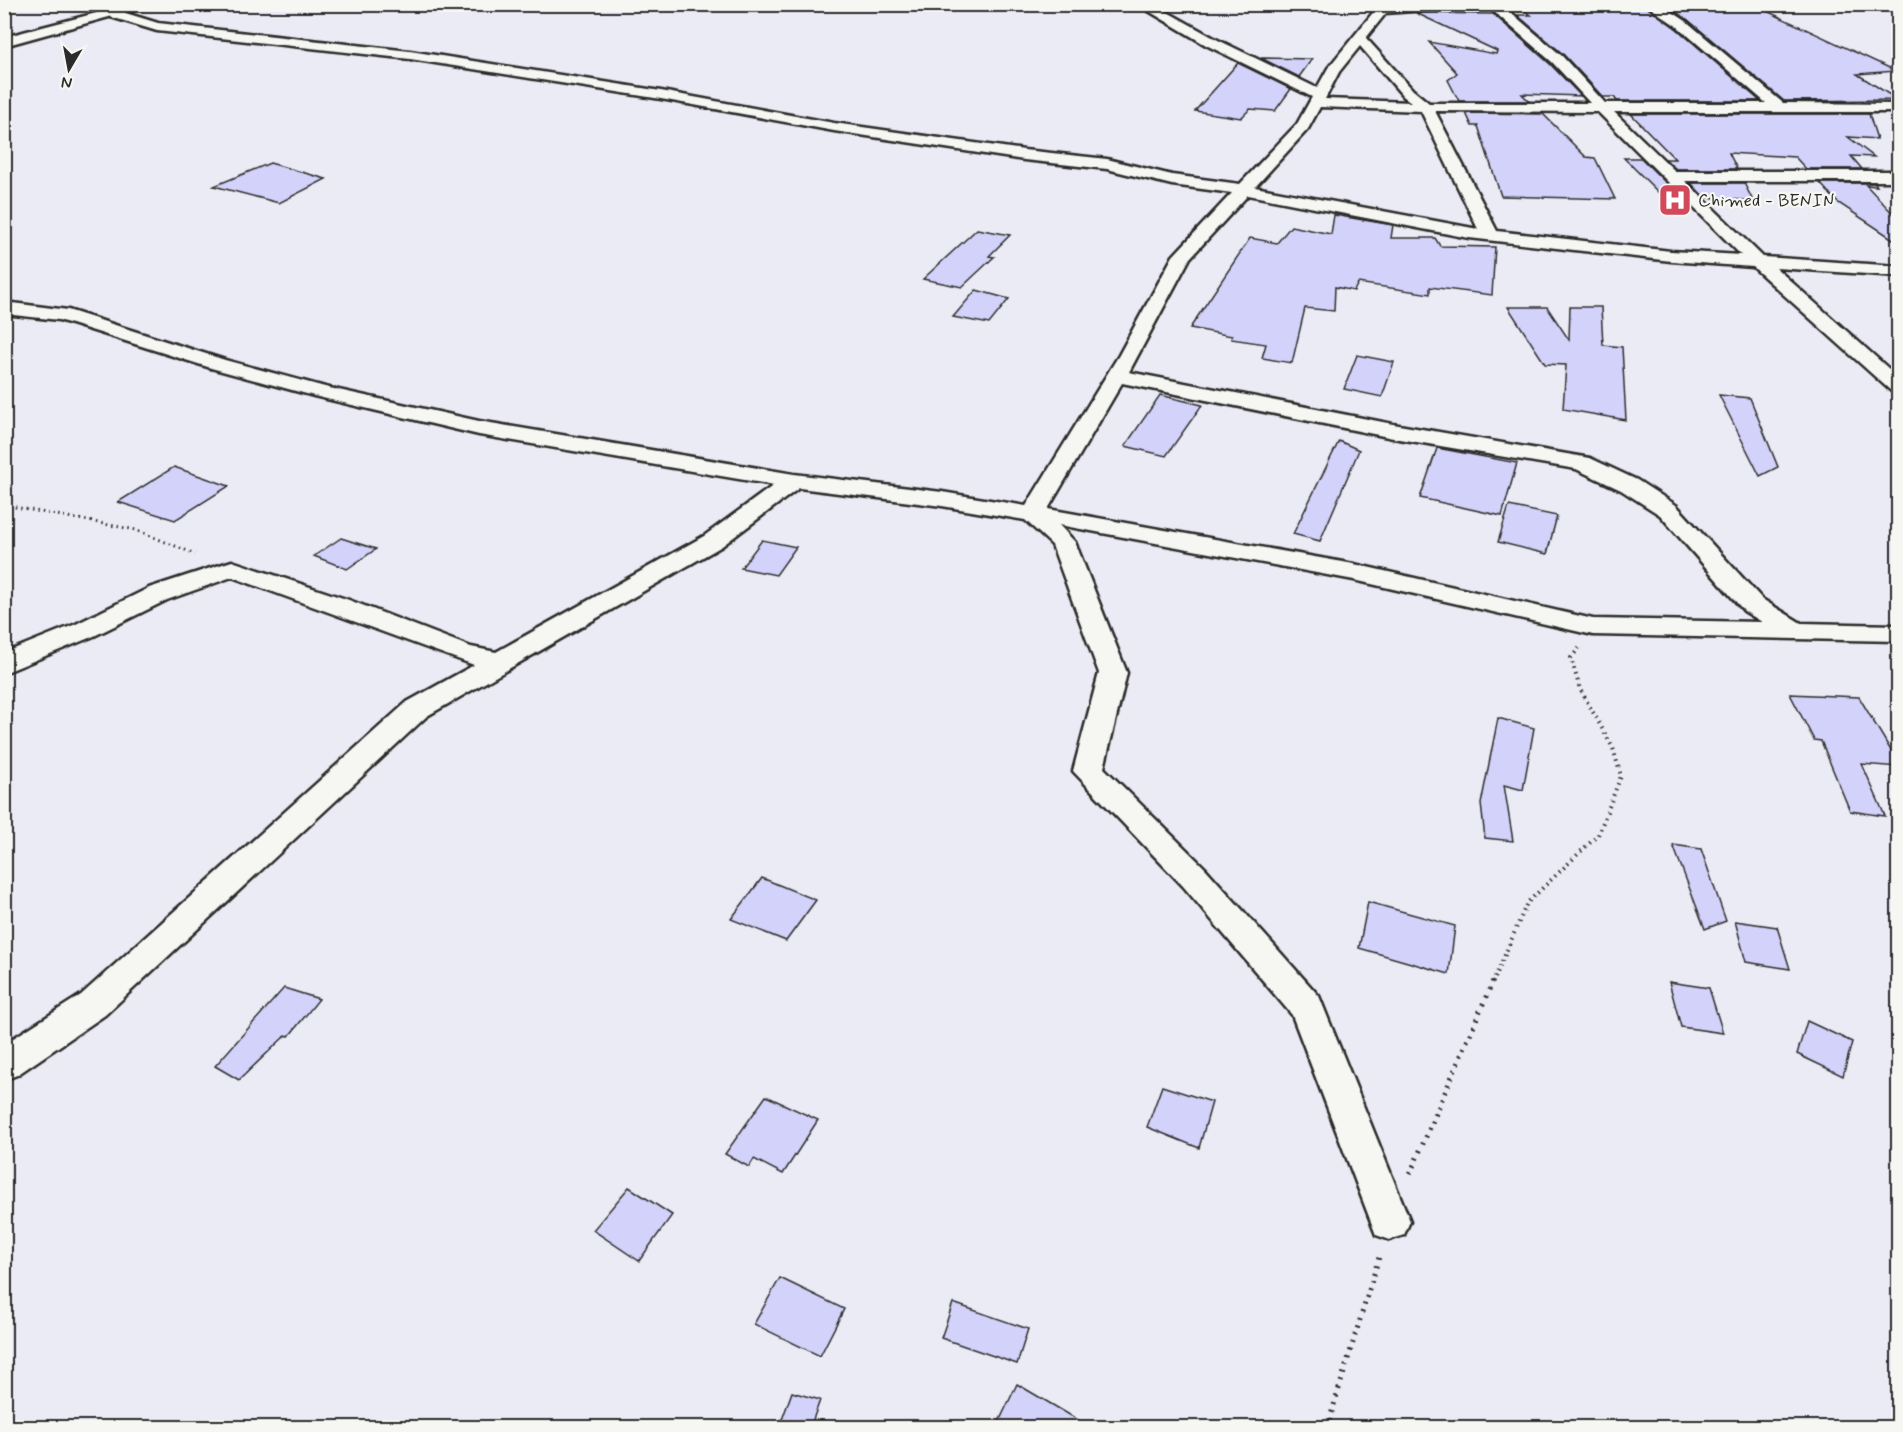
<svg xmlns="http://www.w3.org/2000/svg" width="1903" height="1432" font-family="Mynerve,sans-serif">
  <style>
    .building { fill: #d2d2fb; stroke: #2b2b2b; stroke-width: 1.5 }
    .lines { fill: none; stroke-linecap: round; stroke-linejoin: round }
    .street-casing { stroke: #2b2b2b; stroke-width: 5 }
    .secondary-casing { stroke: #2b2b2b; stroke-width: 5 }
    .path-far2 { stroke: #2b2b2b; stroke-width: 3; stroke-dasharray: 1.5 4; stroke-linecap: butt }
    .path-far1 { stroke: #2b2b2b; stroke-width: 4; stroke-dasharray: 1.5 4.5; stroke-linecap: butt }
    .path { stroke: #2b2b2b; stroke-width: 5; stroke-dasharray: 2 6; stroke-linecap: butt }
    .street { fill: #f6f6f2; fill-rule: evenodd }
    .secondary { fill: #f6f6f2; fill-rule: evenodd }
    .labels { text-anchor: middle; stroke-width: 4.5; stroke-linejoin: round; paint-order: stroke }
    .far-poi-label { font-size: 18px; fill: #2b2b2b; stroke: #f6f6f2; text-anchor: start }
  </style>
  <rect width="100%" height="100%" fill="#ebebf5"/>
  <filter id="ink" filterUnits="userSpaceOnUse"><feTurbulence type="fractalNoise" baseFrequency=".0167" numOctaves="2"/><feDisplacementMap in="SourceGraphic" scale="12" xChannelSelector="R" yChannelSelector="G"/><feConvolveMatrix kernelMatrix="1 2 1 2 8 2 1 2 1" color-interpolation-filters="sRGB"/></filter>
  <g filter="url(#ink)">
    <g class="building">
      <path d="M1515,4h128l34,25 83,72h-143l-3,-4h-11l-40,-43 -46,-39h14z"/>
      <path d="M1665,4l91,2 140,65 -39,3 41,26 -114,1 -97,-82z"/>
      <path d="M1416,13l77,1 57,50 31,32 -59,-2 7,7h-70l-11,-21 9,-7 -28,-31 67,12 1,-3z"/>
      <path d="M1261,58l51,1 -13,18z"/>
      <path d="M1238,63l53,26 -16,22 -25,-2 -9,9 -46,-7z"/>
      <path d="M1466,113l77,1 43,43 9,1 20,41 -114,-3 -23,-70h-6z"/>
      <path d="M1631,114h238l8,25 -29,-2 26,20 -23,-1 11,13h-56l-11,-12 -66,-4 8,16h-61l-11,-10h10z"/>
      <path d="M1624,158h17l36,36 -18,-1z"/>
      <path d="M270,163l56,16 -47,24 -65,-17z"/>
      <path d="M1691,183h53l9,18 -49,-4z"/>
      <path d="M1820,183h55l2,3 -11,-1 33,35v23l-62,-41z"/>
      <path d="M1334,215l59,10 -2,13h44l5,8 55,1 -3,48 -62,-8v7l-72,-11 -4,8 -19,-4 -1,24 -29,-3 -13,55 -30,-5 4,-14 -35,-5 1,-3 -42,-8 60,-90 27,5 14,-17 40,8z"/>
      <path d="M977,229l33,6 -21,21 5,1 -32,30 -39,-8z"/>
      <path d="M976,290l33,9 -20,25 -36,-7z"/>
      <path d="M1508,307h39l22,33 1,-33h31l2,38 19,2 4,73 -63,-11 3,-44 -21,-1z"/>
      <path d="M1357,355l37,7 -12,35 -38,-8z"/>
      <path d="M1160,395l42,10 -36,51 -41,-10z"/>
      <path d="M1719,395l31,3 28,69 -18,9z"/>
      <path d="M1339,441l20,9 -39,91 -27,-7z"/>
      <path d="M1437,448l80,15 -15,53 -82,-18z"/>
      <path d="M174,467l55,19 -54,34 -57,-18z"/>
      <path d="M1509,506l48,10 -10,38 -49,-12z"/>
      <path d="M341,538l35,11 -29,20 -33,-13z"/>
      <path d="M762,540l34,7 -20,28 -35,-7z"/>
      <path d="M1790,694l69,3 40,67v3l-37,-3 23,52 -35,-5 -29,-70 -7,-1z"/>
      <path d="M1498,718l36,10 -11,62 -19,-5 9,56 -28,-3 -4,-34z"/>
      <path d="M1673,845l28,4 25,72 -21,8z"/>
      <path d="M762,878l54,22 -30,41 -55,-22z"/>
      <path d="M1368,902l87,24 -6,48 -90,-26z"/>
      <path d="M1735,921l42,6 13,42 -44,-7z"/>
      <path d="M1669,982l40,6 14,45 -42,-6z"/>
      <path d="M284,988l35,11 -30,37 -3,-1 -47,45 -24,-14z"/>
      <path d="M1807,1021l45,21 -9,34 -46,-22z"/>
      <path d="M1162,1086l50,16 -13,46 -52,-21z"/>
      <path d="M766,1096l52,24 -35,54 -29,-15 -5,8 -24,-13z"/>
      <path d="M629,1187l43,28 -33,46 -46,-31z"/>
      <path d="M780,1278l64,31 -24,47 -66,-32z"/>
      <path d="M953,1303l75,26 -11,35 -76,-26z"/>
      <path d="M1017,1384l75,44h-96z"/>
      <path d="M792,1392l28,8 -10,28h-31z"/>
    </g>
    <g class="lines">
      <g class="street-casing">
        <path id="street" d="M1137,4h16l63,35 101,49 11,-20 52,-64h79l-6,4 -67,5 -20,25 47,52 16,13h161l-38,-41 -67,-58h15l8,6 54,46 43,47h161l-88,-76 -33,-23h15l26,17 97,82 115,1v8h-284l61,59h223v10h-213l78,76 135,9v10l-122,-8 122,109v16l-7,-2 -138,-124 -82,-6 -202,-23 -221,-43 -58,63 -61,114 264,52 197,34 47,22 39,25 86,94 39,24 97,2v16l-305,-6 -239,-55 -295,-55 16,17 52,131 -23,95 101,100 114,128 91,225 -6,14 -14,5 -14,-5 -84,-220 -109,-129 -110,-115 26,-98 -47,-128 -27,-25 -83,-14 -143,-18 -77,58 -295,170 -322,299 -88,60 -13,5v-36l77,-49 326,-293 67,-37 -242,-88 -65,23 -73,36 -90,37v-20l72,-29 73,-36 83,-27 117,39 122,47 25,5 208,-116 70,-51 -295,-50 -165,-39 -103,-28 -152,-48 -55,-6v-12l64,8 157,50 100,27 154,34 315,53 148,18 84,14 93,-151 54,-99 59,-63 -60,-8 -65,-16 -83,-9 -190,-29 -173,-32 -251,-40 -253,-28 -46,-14v-6h8l39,12 252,28 251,40 173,32 190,27 83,9 65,16 68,9 57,-60 15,-27 -106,-52zM1360,46l43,50 8,6 -86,-3 14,-27zM1320,107l101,4 57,118 -223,-42 53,-58zM1435,111l163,1 143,143 -70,-4 -174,-20zM1122,383l271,55 183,31 45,21 39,25 84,96 18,11 -169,-3 -239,-55 -306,-55z"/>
      </g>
      <g class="secondary-casing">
        <path id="secondary" d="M131,4h25l-152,42v-9z"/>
      </g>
      <path class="path-far2" d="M4,505l132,25 59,24"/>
      <path class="path-far1" d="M1495,978l32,-75 71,-68 23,-59 -8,-28 -33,-59 -9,-31 8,-10"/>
      <g class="path">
        <path d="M1410,1174l85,-198"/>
        <path d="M1327,1428l53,-174"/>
      </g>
      <use href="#street" class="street"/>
      <use href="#secondary" class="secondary"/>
    </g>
  </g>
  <defs>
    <g id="hospital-square" transform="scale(1.725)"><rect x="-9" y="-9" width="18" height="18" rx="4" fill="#d1495b" stroke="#f6f6f2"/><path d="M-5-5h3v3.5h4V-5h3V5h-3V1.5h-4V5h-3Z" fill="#fff"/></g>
  </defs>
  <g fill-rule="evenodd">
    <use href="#hospital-square" x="1675" y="200"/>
  </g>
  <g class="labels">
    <g class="far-poi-label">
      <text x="1698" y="206">Chimed - BENIN</text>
    </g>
  </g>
  <rect width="1903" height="1432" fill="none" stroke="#f6f6f2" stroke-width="24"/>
  <rect x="12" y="12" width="1879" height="1408" fill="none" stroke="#2b2b2b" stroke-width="2" filter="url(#ink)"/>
  <g transform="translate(69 69) rotate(190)" stroke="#f6f6f2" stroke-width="4.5" paint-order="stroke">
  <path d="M0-4.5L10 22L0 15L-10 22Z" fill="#2b2b2b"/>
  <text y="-9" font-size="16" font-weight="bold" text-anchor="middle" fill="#2b2b2b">N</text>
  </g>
</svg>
